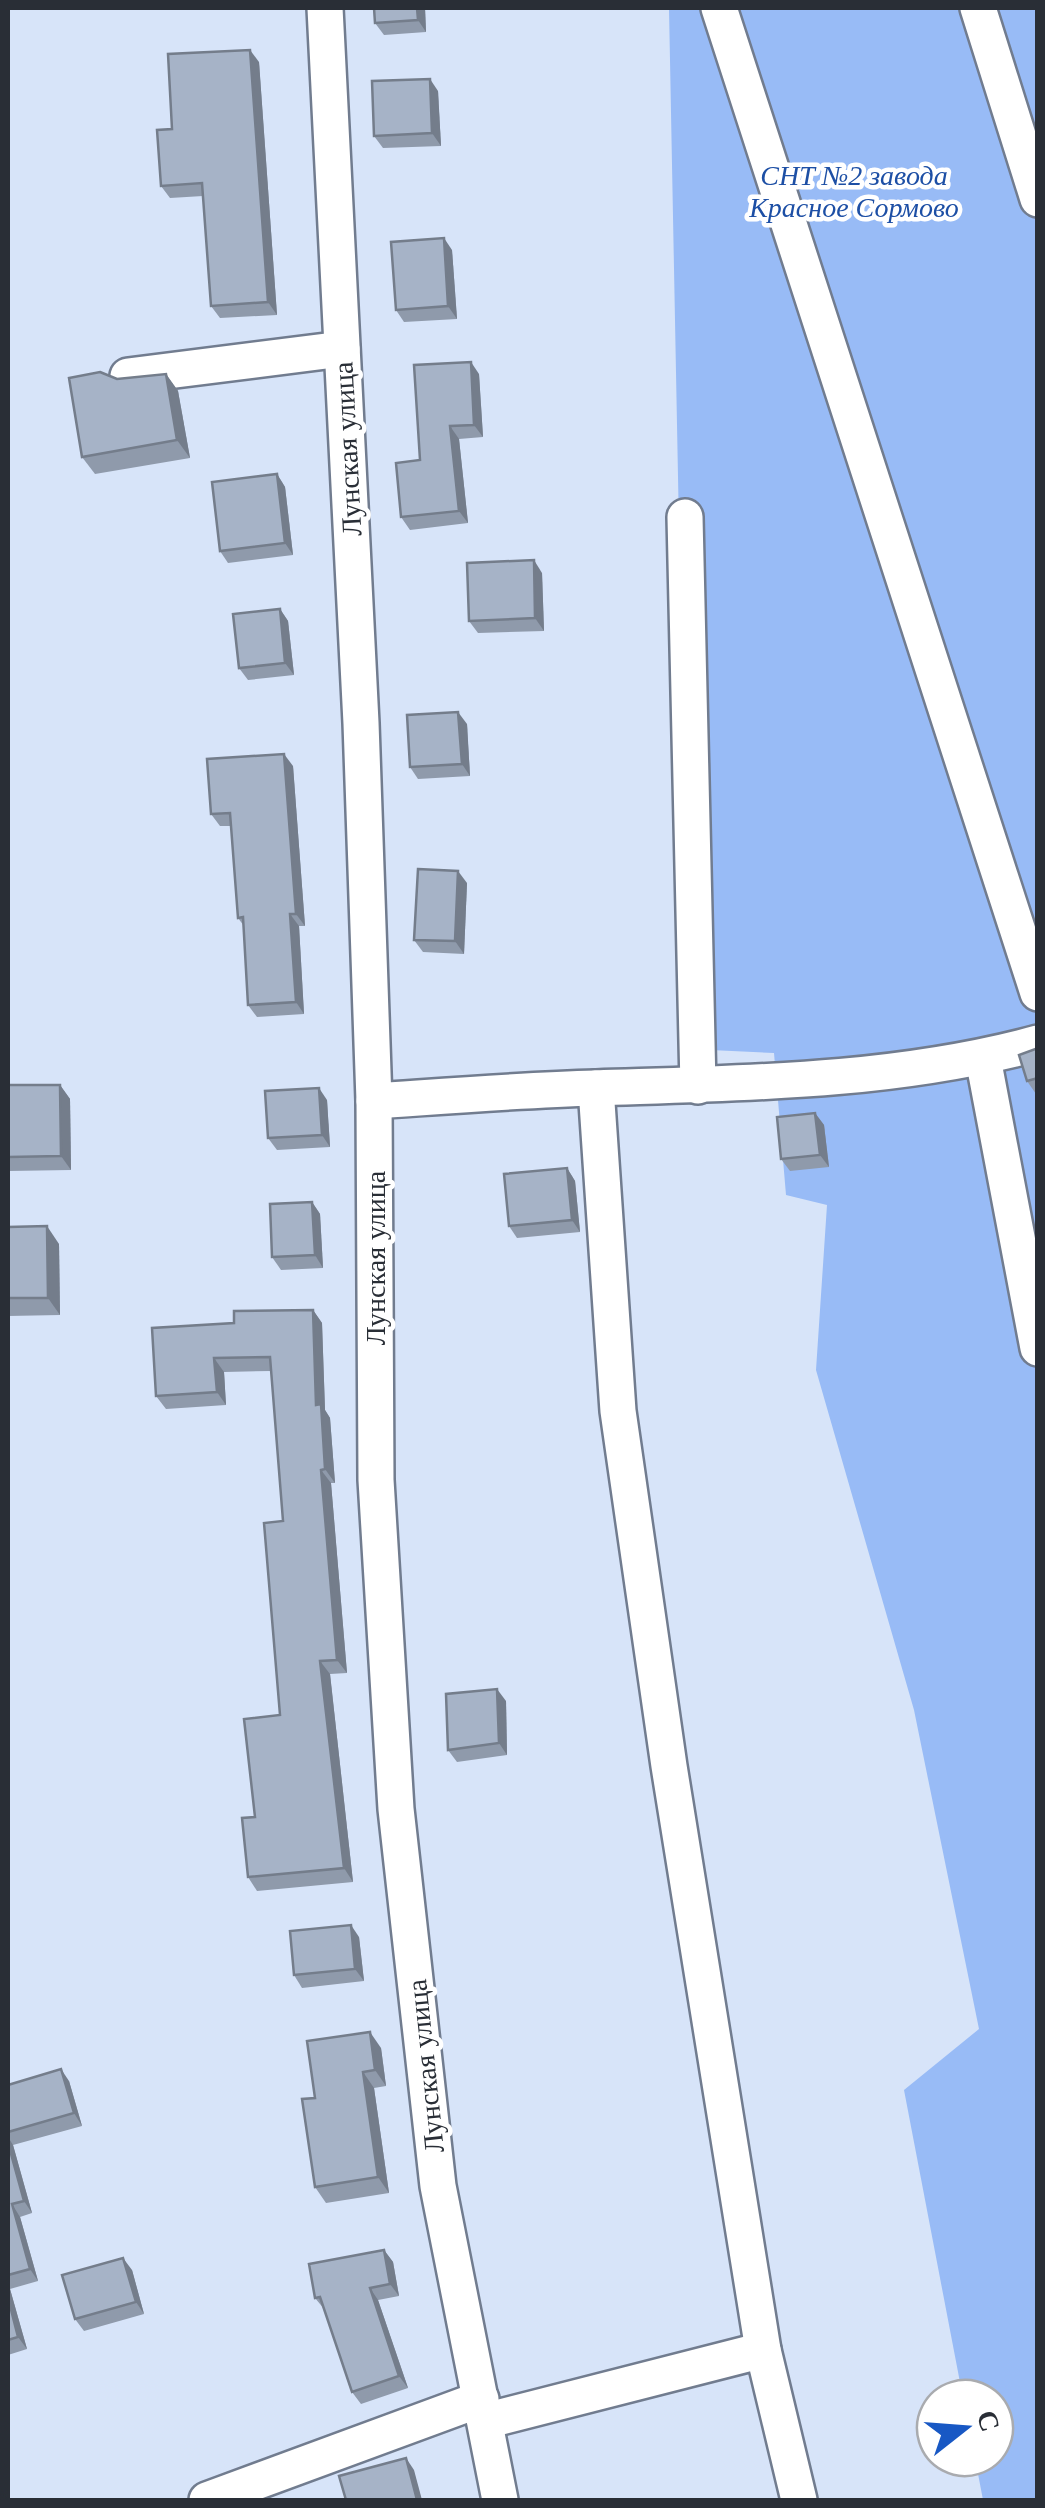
<svg xmlns="http://www.w3.org/2000/svg" width="1045" height="2508" font-family="Georgia,serif">
  <style>
    .green { fill: #98bbf6 }
    .lines { fill: none; stroke-linecap: round; stroke-linejoin: round }
    .minor-casing { stroke: #717c8f; stroke-width: 40 }
    .minor { stroke: #fff; stroke-width: 35 }
    .wall { fill: #8f9aab }
    .shaded-wall { fill: #747d8b }
    .building { fill: #a6b3c7; stroke: #747d8b; stroke-width: 2.5 }
    .labels { text-anchor: middle; stroke-width: 9; stroke-linejoin: round; paint-order: stroke }
    .park-label { font-size: 28px; font-style: italic; fill: #1d4fa5; stroke: #fff }
    .street-label { font-size: 28px; fill: #292e36; stroke: #fff }
  </style>
  <rect width="100%" height="100%" fill="#d7e4f9"/>
  <path class="green" d="M669,8h368v2492h-54l-8,-42h20v-60h-32l-59,-308 75,-61 -65,-319 -98,-340 11,-165 -41,-10 -12,-142 -85,-4z"/>
  <g class="lines">
    <g class="minor-casing">
      <g id="minor">
        <path d="M325,8l36,715 13,378 2,379 20,329 42,377 62,314"/>
        <path d="M719,8l319,985"/>
        <path d="M978,8l60,191"/>
        <path d="M128,376l214,-27"/>
        <path d="M685,517l13,569"/>
        <path d="M983,1058l55,290"/>
        <path d="M596,1088l22,323 51,355 94,584 36,150"/>
        <path d="M374,1101c74,-5 148,-11 222,-13 147,-5 299,-6 442,-45"/>
        <path d="M485,2421l278,-71"/>
        <path d="M207,2500l274,-101"/>
      </g>
    </g>
    <use href="#minor" class="minor"/>
  </g>
  <g class="wall">
    <path d="M374,8h51l1,24 -42,3 -9,-12z"/>
    <path d="M259,62l18,253 -57,3 -9,-12 -8,-110 -33,2 -9,-12 11,-57z"/>
    <path d="M438,91l3,55 -58,2 -9,-12z"/>
    <path d="M452,250l5,69 -53,3 -8,-12z"/>
    <path d="M166,374l12,17 12,67 -95,16 -13,-17z"/>
    <path d="M479,374l4,63 -24,2 9,84 -58,7 -9,-13 19,-57z"/>
    <path d="M277,474l8,13 8,68 -65,8 -8,-12z"/>
    <path d="M542,573l2,58 -66,2 -9,-12z"/>
    <path d="M280,609l8,12 6,54 -46,5 -9,-12z"/>
    <path d="M467,724l3,52 -52,3 -8,-12z"/>
    <path d="M293,766l12,160h-6l5,88 -47,3 -9,-12 -4,-79 -6,-8 -7,-92h-11l-9,-12z"/>
    <path d="M467,883l-3,71 -41,-2 -9,-12z"/>
    <path d="M1038,1048v45l-2,1 -9,-13z"/>
    <path d="M8,1085h52l10,14 1,71 -63,1z"/>
    <path d="M327,1100l3,47 -53,3 -9,-12z"/>
    <path d="M815,1113l9,12 5,42 -39,4 -9,-12z"/>
    <path d="M567,1168l8,13 5,51 -63,6 -8,-12z"/>
    <path d="M312,1202l8,12 3,54 -42,2 -9,-13z"/>
    <path d="M8,1227l51,17 1,71 -52,1z"/>
    <path d="M313,1310l9,13 3,87 5,8 5,65h-4l16,190 -17,1 23,208 -96,9 -9,-14 7,-60 25,-102 3,-194 -12,-150 -47,1 2,33 -60,4 -10,-13 78,-73z"/>
    <path d="M506,1701l1,54 -50,7 -9,-12z"/>
    <path d="M359,1937l5,44 -62,7 -8,-13z"/>
    <path d="M381,2048l5,38 -12,2 15,105 -63,10 -11,-16v-89z"/>
    <path d="M69,2081l13,45 -69,19 19,68 -12,4 18,64 -28,8 17,60 -19,6v-270z"/>
    <path d="M384,2250l9,12 6,34 -21,4 30,88 -47,16 -9,-12 -27,-82 -10,-12z"/>
    <path d="M132,2270l12,44 -60,17 -9,-12z"/>
  </g>
  <g class="shaded-wall">
    <path d="M417,8h8l1,24 -8,-12z"/>
    <path d="M250,50l9,12 18,253 -9,-13z"/>
    <path d="M430,79l8,12 3,55 -9,-13z"/>
    <path d="M444,238l8,12 5,69 -9,-13z"/>
    <path d="M471,362l8,12 4,63 -9,-12z"/>
    <path d="M166,374l12,17 12,67 -13,-18z"/>
    <path d="M450,426l9,13 9,84 -9,-12z"/>
    <path d="M277,474l8,13 8,68 -8,-12z"/>
    <path d="M534,560l8,13 2,58 -9,-13z"/>
    <path d="M280,609l8,12 6,54 -9,-12z"/>
    <path d="M458,712l9,12 3,52 -8,-12z"/>
    <path d="M284,754l9,12 12,160 -9,-12z"/>
    <path d="M458,871l9,12 -3,71 -9,-13z"/>
    <path d="M290,914l9,12 5,88 -8,-12z"/>
    <path d="M60,1085l10,14 1,71 -10,-14z"/>
    <path d="M319,1088l8,12 3,47 -8,-12z"/>
    <path d="M815,1113l9,12 5,42 -9,-12z"/>
    <path d="M567,1168l8,13 5,51 -8,-12z"/>
    <path d="M312,1202l8,12 3,54 -8,-13z"/>
    <path d="M47,1226l12,18 1,71 -12,-17z"/>
    <path d="M313,1310l9,13 3,87 5,8 5,65 -10,-14 -9,-64z"/>
    <path d="M214,1358l10,14 2,33 -9,-13z"/>
    <path d="M321,1470l10,13 16,190 -10,-13z"/>
    <path d="M320,1661l10,13 23,208 -9,-14z"/>
    <path d="M497,1689l9,12 1,54 -8,-12z"/>
    <path d="M351,1925l8,12 5,44 -9,-12z"/>
    <path d="M370,2032l11,16 5,38 -11,-16z"/>
    <path d="M61,2069l8,12 13,45 -8,-13z"/>
    <path d="M363,2072l11,16 15,105 -11,-16z"/>
    <path d="M8,2137l5,8 19,68 -8,-12 -16,-58z"/>
    <path d="M12,2204l8,13 18,64 -8,-12z"/>
    <path d="M384,2250l9,12 6,34 -9,-12z"/>
    <path d="M123,2258l9,12 12,44 -8,-12z"/>
    <path d="M8,2285l2,4 17,60 -9,-12 -10,-39z"/>
    <path d="M370,2288l8,12 30,88 -9,-12z"/>
    <path d="M406,2458l8,12 8,30h-5z"/>
  </g>
  <g class="building">
    <path d="M374,8h43l1,12 -43,3z"/>
    <path d="M250,50l18,252 -57,4 -9,-123 -41,3 -4,-56 15,-1 -4,-75z"/>
    <path d="M430,79l2,54 -58,3 -2,-55z"/>
    <path d="M444,238l4,68 -52,4 -5,-68z"/>
    <path d="M471,362l3,63 -24,1 9,85 -58,6 -5,-54 24,-3 -6,-95z"/>
    <path d="M100,372l17,7 49,-5 11,66 -95,17 -13,-79z"/>
    <path d="M277,474l8,69 -65,8 -8,-69z"/>
    <path d="M534,560l1,58 -66,3 -2,-58z"/>
    <path d="M280,609l5,54 -46,5 -6,-54z"/>
    <path d="M458,712l4,52 -52,3 -3,-52z"/>
    <path d="M284,754l12,160h-6l6,88 -48,3 -5,-88 -5,1 -8,-105 -19,1 -4,-55z"/>
    <path d="M418,869l40,2 -3,70 -41,-1z"/>
    <path d="M1038,1048v30l-11,3 -8,-26z"/>
    <path d="M8,1085h52l1,71 -53,1z"/>
    <path d="M319,1088l3,47 -54,3 -3,-47z"/>
    <path d="M815,1113l5,42 -39,4 -4,-42z"/>
    <path d="M567,1168l5,52 -63,6 -5,-52z"/>
    <path d="M312,1202l3,53 -43,2 -2,-53z"/>
    <path d="M47,1226l1,72h-40v-71z"/>
    <path d="M313,1310l3,95 5,-1 4,65 -4,1 16,190 -17,1 24,207 -96,9 -6,-59 13,-1 -11,-98 36,-4 -16,-192 19,-2 -13,-164 -56,1 3,34 -61,4 -4,-68 82,-5v-12z"/>
    <path d="M497,1689l2,54 -51,7 -2,-56z"/>
    <path d="M351,1925l4,44 -61,6 -4,-44z"/>
    <path d="M370,2032l5,38 -12,2 15,105 -63,10 -13,-88 13,-1 -8,-57z"/>
    <path d="M61,2069l13,44 -66,19v-47z"/>
    <path d="M8,2143l16,58 -12,3 18,65 -22,6z"/>
    <path d="M384,2250l6,34 -20,4 29,88 -47,16 -32,-95 -5,1 -6,-34z"/>
    <path d="M123,2258l13,44 -61,17 -13,-44z"/>
    <path d="M8,2298l10,39 -10,3z"/>
    <path d="M406,2458l11,42h-71l-7,-24z"/>
  </g>
  <g class="labels">
    <g class="park-label">
      <text x="854" y="185">СНТ №2 завода<tspan x="854" dy="32">Красное Сормово</tspan></text>
    </g>
    <g class="street-label">
      <text transform="translate(347 449) rotate(-93)" y="10">Лунская улица</text>
      <text transform="translate(375 1258) rotate(-90)" y="10">Лунская улица</text>
      <text transform="translate(425 2066) rotate(-96)" y="10">Лунская улица</text>
    </g>
  </g>
  <rect width="1045" height="2508" fill="none" stroke="#292e36" stroke-width="20"/>
  <g transform="translate(965 2428) rotate(73)"><circle r="48" fill="#ffffff" stroke="#a9abaf" stroke-width="2.5"/>
  <path d="M0-8L18 38L0 25L-18 38Z" fill="#1858c4"/>
  <text y="-15" font-size="28" font-weight="bold" text-anchor="middle" fill="#292e36">С</text>
  </g>
</svg>
